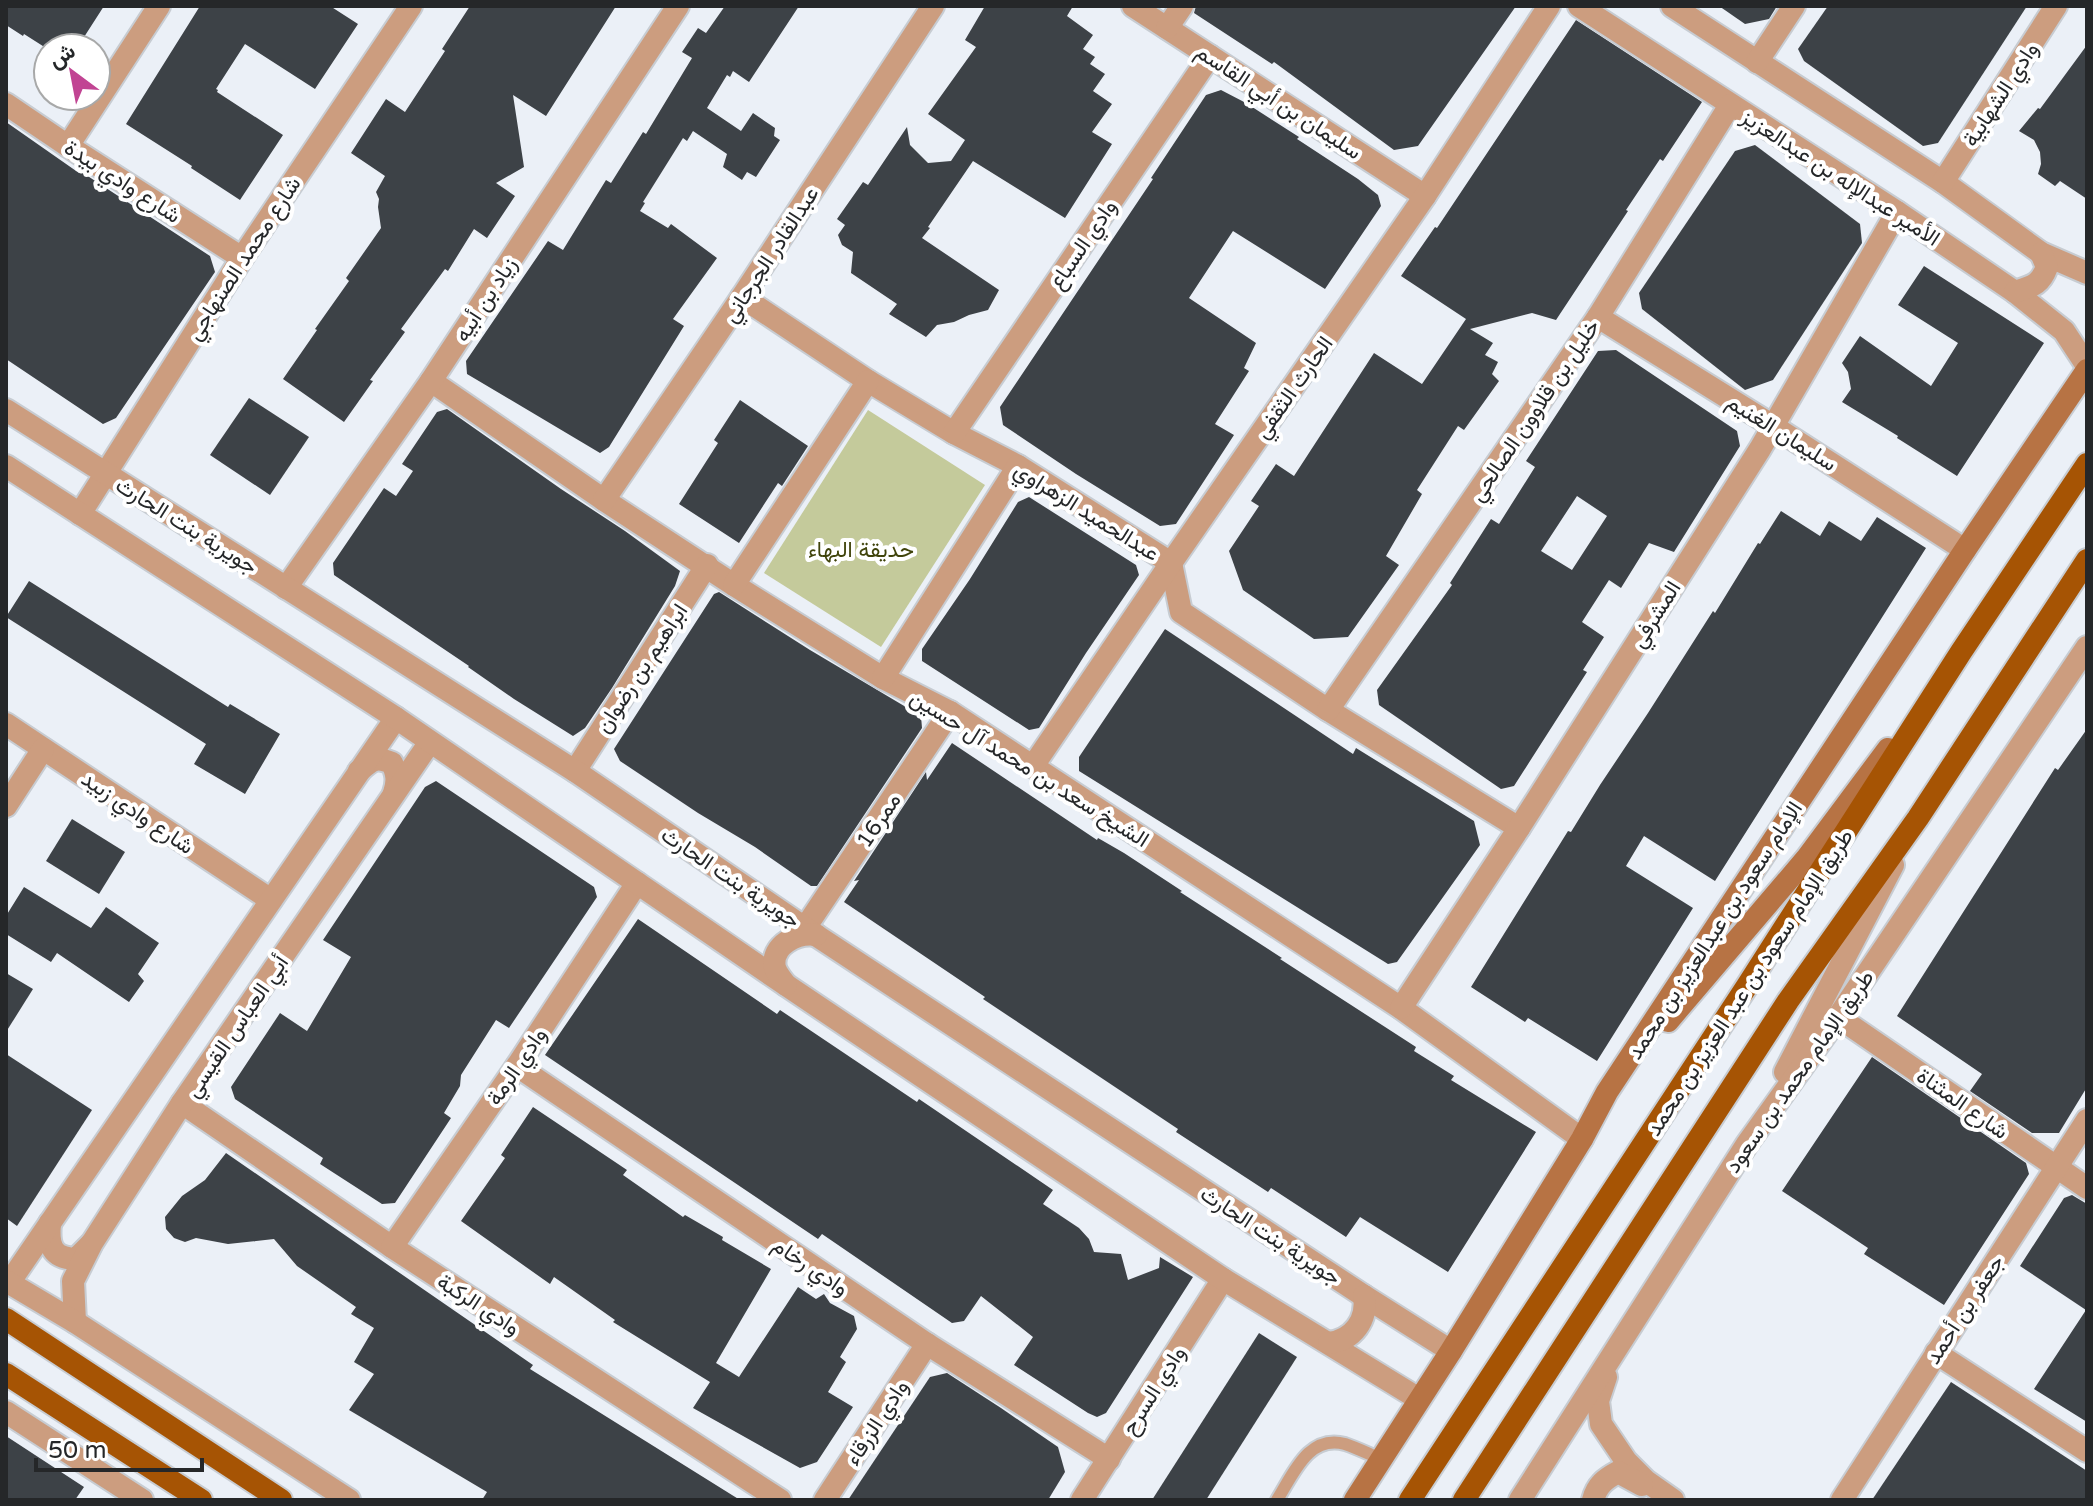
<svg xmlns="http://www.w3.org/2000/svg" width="2093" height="1506" font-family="'Varela Round',Vazirmatn,sans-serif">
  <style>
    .green { fill: #c4ca9b }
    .building { fill: #3d4247; fill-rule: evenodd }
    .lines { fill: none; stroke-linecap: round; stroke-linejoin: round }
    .service-casing { stroke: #c7ccd2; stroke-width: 16 }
    .minor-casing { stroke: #c7ccd2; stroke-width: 26 }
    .tertiary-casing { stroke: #c7ccd2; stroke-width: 26 }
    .secondary-casing { stroke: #c7ccd2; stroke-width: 26 }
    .primary-casing { stroke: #c7ccd2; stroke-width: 26 }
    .service { stroke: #cc9d7f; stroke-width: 12 }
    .minor { stroke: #cc9d7f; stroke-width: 22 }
    .tertiary { stroke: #cc9d7f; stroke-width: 22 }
    .secondary { stroke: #b77344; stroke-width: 22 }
    .primary { stroke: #a65404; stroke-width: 22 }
    .labels { text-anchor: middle; stroke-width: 8; stroke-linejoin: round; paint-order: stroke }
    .street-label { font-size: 22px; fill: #252729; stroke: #fff }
    .park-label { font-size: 22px; fill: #3f430a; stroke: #fff }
  </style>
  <rect width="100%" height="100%" fill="#ebf0f7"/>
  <path class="green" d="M868,410l117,75 -104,162 -117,-74z"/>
  <g class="building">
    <path d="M6,6h98l-27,42h-31l-22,-14 -1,2 -17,-11z"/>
    <path d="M200,6h130l28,18 -43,65 -70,-45 -29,45 2,1 -1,2 66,43 -43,65 -49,-32 1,-2 -66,-42z"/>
    <path d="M470,6h146l-70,110 -33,-21 11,72 -28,16 19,13 -28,42 -13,-9 -26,42 -3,-2 -44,60 4,3 -35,48 3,1 -29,41 -61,-43 34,-49 -2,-1 34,-48 -3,-3 35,-50 -3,-21 1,-8 -3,-7 9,-16 -34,-23 35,-54 19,13 40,-61 -3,-2z"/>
    <path d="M725,6h74l-50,76 -16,-11 -3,6 -3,-2 -20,33 34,23 12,-18 22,15 -1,8 6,4 -24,37 -9,-5 -5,8 -19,-13 4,-13 -34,-23 -6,10 -4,-3 -40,64 2,1 -5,8 28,17 3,-4 46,34 -44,61 11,7 -75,121 -9,6 -133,-79 -1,-13 82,-120 15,9 43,-70 5,3 32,-51 3,2 46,-76 -10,-6 16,-24 8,5z"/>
    <path d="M985,6h88l-6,10 26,19 -10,14 12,8 -5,7 15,10 -12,17 19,13 -20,28 20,12 -47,74 -92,-57 -45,66 2,1 -8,10 77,52 -11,20 -19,5 -15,7 -17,3 -11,12 -37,-23 8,-10 -46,-31 2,-21 -11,-7 -4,-10 7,-10 -8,-6 26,-37 5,3 39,-58 3,18 18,18 23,-2 14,-21 -37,-26 48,-67 -11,-7z"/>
    <path d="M1196,6h320l-98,140 -24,4 -120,-88 -2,2 -78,-51z"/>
    <path d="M1719,6h58l-8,13 -24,5z"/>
    <path d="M1828,6h199l-89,137 -15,3 -119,-85 -6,-12z"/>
    <path d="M1576,20l126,82 -39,59 -3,-2 -34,51 2,1 -72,109 -24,-7 -62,16 23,14 -8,12 13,7 -6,12 7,7 -35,49 -6,-4 -41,64 5,4 -36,62 13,9 -51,72 -34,2 -71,-49 -14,-39 30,-45 -8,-5 25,-37 18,12 80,-123 48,31 44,-65 -65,-43 34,-49 2,1z"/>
    <path d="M2087,45v154l-27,-18 -5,5 -17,-12 3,-10 -1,-12 -6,-12 -15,-9 19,-23 2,1z"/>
    <path d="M1221,90l25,13 53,34 -2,2 61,40 20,16 3,11 -56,83 -92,-58 -44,67 67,45 -12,25 5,3 -34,53 19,11 -58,89 -16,2 -84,-52 -73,-49 -3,-18 153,-228 -2,-1 55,-83z"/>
    <path d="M6,122l73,51 1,-2 130,85 5,16 -99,146 -13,6 -97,-65z"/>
    <path d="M1755,145l105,79 2,19 -89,137 -28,10 -103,-81 -3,-16 96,-142z"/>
    <path d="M1924,266l120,77 -87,133 -60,-38 1,-2 -56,-34 9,-13 -3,-17 -6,-9 18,-27 71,50 27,-43 -60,-38z"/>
    <path d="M1616,350l121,81 3,15 -66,106 -25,-9 -28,45 -12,-8 -27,42 22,15 -21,33 4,2 -73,114 -13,3 -122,-84 -2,-15 75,-105 -2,-2 41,-64 8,5 36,-57 -9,-6 72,-110zM1577,496l30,20 -35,54 -31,-19z"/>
    <path d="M249,398l60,39 -39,58 -60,-40z"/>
    <path d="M740,400l68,46 -26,40 -4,-3 -39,60 -60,-39 39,-61 -4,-3z"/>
    <path d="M447,409l114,80 64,42 55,40 -5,15 -63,102 -27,40 -12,8 -59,-37 -46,-32 1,-1 -135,-91 -1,-12 51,-75 12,8 17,-25 -11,-7 35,-52z"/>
    <path d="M1029,497l107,68 3,10 -53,78 -47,75 -10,2 -107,-69v-12l48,-70 48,-77z"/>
    <path d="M1781,511l39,25 9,-15 32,20 16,-24 49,31 -211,333 -71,-45 -18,30 67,42 -96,153 -69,-43 -3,4 -54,-35 97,-156 3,1 29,-47 48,-72 65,-102 2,2 43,-70 2,1z"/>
    <path d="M29,581l199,126 2,-3 50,30 -35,60 -51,-30 12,-20 -200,-127z"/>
    <path d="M719,592l91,58 111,66 1,12 -105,158h-6l-56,-39 -57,-34 -78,-52 -6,-12 100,-155z"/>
    <path d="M1165,629l188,125 3,-6 118,73 6,24 -83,117 -9,2 -309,-193v-14z"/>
    <path d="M2087,729v358l-28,46h-27l-62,-42 12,-17 -85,-58 158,-248 3,2z"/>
    <path d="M952,743l145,97 1,-2 26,15 58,38 -2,1 102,66 -2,1 136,88 -2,4 40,25 -3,4 85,52 -88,140 -88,-55 -14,20 -75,-49 -3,4 -92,-60 2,-3 -195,-130 2,-2 -141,-95 15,-22 -5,1 72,-109 1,8z"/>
    <path d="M436,781l158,106 3,10 -88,131 -13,-8 -35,55 -1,11 -16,27 7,5 -56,85 -13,1 -62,-40 3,-6 -88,-59 -4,-12 49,-74 27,18 44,-74 -28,-17 102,-153z"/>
    <path d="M72,819l53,33 -26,42 -53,-33z"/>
    <path d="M24,887l67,41 15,-21 53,36 -21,31 6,7 -15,21 -72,-49 -6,9 -45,-28v-18z"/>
    <path d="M638,919l139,95 3,-4 137,92 2,-3 134,91 -10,14 36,24 10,11 5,13 27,2 7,26 31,-12 1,-11 33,20 -87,136 -9,4 -9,-4 -74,-48 19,-28 -52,-41 -17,25 -12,2 -130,-89 -4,5 -273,-184z"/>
    <path d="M6,973l27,16 -27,43z"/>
    <path d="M6,1054l86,56 -75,116 -11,-8z"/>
    <path d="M1872,1057l154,106 3,11 -85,131 -80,-51 4,-6 -86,-57z"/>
    <path d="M533,1107l94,63 -4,5 60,42 2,-2 38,22 -1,3 49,29 -55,94 23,14 59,-90 18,12 8,-5 6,9 24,13 3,13 -17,28 6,5 -18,30 25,15 -36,55 -17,6 -107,-60 17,-26 -97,-60 2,-2 -61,-43 -4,7 -89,-63 44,-63 -4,-3z"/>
    <path d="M226,1153l307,212 -3,4 210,131h-258l5,-8 -138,-82 25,-36 -20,-12 20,-34 -23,-14 5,-7 -59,-41 -23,-27 -46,5 -32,-6 -11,4 -11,-4 -8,-9 -1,-12 17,-21 23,-16z"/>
    <path d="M2072,1195l15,9v218l-53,-33 52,-79 -66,-44 44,-68z"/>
    <path d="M1259,1333l38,24 -91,143h-54z"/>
    <path d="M947,1373l54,35 57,39 7,25 -17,28h-200l82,-123z"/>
    <path d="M1951,1382l136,89v29h-215z"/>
    <path d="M6,1436l78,51 -9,13h-69z"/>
  </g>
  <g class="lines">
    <g class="service-casing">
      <path id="service" d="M1277,1500c16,-25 31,-66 68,-56 12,4 24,10 36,15"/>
    </g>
    <g class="minor-casing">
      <g id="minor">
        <path d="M1133,6l292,190"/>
        <path d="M1579,6l318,206 118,80 49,39 23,35"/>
        <path d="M1672,6l271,176 98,71 46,20"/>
        <path d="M1167,28l15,-22"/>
        <path d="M1757,62l37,-56"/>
        <path d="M6,104l62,42 174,112"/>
        <path d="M68,146l91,-140"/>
        <path d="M1943,182l113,-176"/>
        <path d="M2015,292c18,-6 25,-7 32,-25l-6,-14"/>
        <path d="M742,297l126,84 86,52 64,33 153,97 10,49 147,98 191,118"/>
        <path d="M1598,317l164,102 203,131"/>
        <path d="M431,381l173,119 130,85 149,93 67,34 451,296 181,131"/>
        <path d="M954,433l256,-377"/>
        <path d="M604,500l138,-203 191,-291"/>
        <path d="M80,514l162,-256 169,-252"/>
        <path d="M734,585l134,-204"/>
        <path d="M286,588l145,-207 247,-375"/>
        <path d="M883,678l135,-212"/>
        <path d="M1328,710l270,-393 132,-212"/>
        <path d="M6,724l265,176"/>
        <path d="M1033,766l138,-203 254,-367 124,-190"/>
        <path d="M359,771c13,-11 16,-15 33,-8 5,11 6,18 2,30"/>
        <path d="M575,771l132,-206"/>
        <path d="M6,806l37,-57"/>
        <path d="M805,928l145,-216"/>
        <path d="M1401,1008l118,-180 241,-379 137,-237"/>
        <path d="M1838,1017l249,171"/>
        <path d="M517,1066l410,278 182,115"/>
        <path d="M182,1103l210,144 388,253"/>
        <path d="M50,1223c-2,22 1,35 26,36l15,-15"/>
        <path d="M392,1247l125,-181 120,-183"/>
        <path d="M9,1283l387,-565"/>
        <path d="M75,1322l-2,-41 19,-38 90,-140 248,-361"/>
        <path d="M1936,1353l151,98"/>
        <path d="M825,1500l102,-156"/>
        <path d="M1082,1500l141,-221"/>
        <path d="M1842,1500l245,-380"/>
      </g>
    </g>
    <g class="tertiary-casing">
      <g id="tertiary">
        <path d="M6,410l569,361 230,157 559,368 87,55"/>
        <path d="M6,466l390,252 390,267 437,294 196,120"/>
        <path d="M786,985c-4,-5 -9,-11 -11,-17 -5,-23 23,-36 41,-33"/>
        <path d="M1785,1072l108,-207"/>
        <path d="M6,1281l69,41 274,178"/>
        <path d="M1329,1343c24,-3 39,-23 35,-47"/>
        <path d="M1606,1377l-8,24 3,23 25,37 20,20 27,19"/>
        <path d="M6,1412l136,88"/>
        <path d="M1520,1500l227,-356 91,-127 249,-370"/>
        <path d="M1593,1500c4,-15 12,-21 25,-28l24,13"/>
      </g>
    </g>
    <g class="secondary-casing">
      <g id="secondary">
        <path d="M1668,1021l138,-162 82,-110"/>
        <path d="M1355,1500l96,-149 131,-212 25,-47 358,-542 122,-180"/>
      </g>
    </g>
    <g class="primary-casing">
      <g id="primary">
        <path d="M6,1319l275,181"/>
        <path d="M6,1374l195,126"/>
        <path d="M1410,1500l337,-514 214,-334 126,-188"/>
        <path d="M1464,1500l324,-499 130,-183 169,-258"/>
      </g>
    </g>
    <use href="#service" class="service"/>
    <use href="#minor" class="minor"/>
    <use href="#tertiary" class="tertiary"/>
    <use href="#secondary" class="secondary"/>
    <use href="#primary" class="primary"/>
  </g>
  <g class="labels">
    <g class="street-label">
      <text transform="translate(2000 94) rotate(-57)" y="8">وادي الشهابية</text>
      <text transform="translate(1279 101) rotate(33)" y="8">سليمان بن أبي القاسم</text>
      <text transform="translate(1841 177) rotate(33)" y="8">الأمير عبدالإله بن عبدالعزيز</text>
      <text transform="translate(123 181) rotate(33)" y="8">شارع وادي بيدة</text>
      <text transform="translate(1082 244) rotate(-56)" y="8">وادي السباع</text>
      <text transform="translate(770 254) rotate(-57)" y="8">عبدالقادر الجرجاني</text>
      <text transform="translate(243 258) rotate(-57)" y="8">شارع محمد الصنهاجي</text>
      <text transform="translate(485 299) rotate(-57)" y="8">زياد بن أبيه</text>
      <text transform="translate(1293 387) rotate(-55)" y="8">الحارث الثقفي</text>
      <text transform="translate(1534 410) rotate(-56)" y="8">خليل بن قلاوون الصالحي</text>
      <text transform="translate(1782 432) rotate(32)" y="8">سليمان الغنيم</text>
      <text transform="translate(1087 511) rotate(32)" y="8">عبدالحميد الزهراوي</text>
      <text transform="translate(187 525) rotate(32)" y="8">جويرية بنت الحارث</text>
      <text transform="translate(1655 614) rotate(-58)" y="8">المشرفي</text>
      <text transform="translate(641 668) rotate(-57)" y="8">ابراهيم بن رضوان</text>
      <text transform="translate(1030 768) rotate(32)" y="8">الشيخ سعد بن محمد آل حسين</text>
      <text transform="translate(138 812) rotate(34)" y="8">شارع وادي زبيد</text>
      <text transform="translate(878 820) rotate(-56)" y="8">ممر16</text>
      <text transform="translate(731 877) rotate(34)" y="8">جويرية بنت الحارث</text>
      <text transform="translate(1714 930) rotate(-57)" y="8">الإمام سعود بن عبدالعزيز بن محمد</text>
      <text transform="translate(1749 982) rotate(-57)" y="8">طريق الإمام سعود بن عبد العزيز بن محمد</text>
      <text transform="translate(236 1026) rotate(-56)" y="8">أبي العباس القيسي</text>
      <text transform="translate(516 1066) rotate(-56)" y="8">وادي الرمة</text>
      <text transform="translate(1799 1071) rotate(-55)" y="8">طريق الإمام محمد بن سعود</text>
      <text transform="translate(1963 1103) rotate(35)" y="8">شارع المثناة</text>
      <text transform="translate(1271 1235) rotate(33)" y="8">جويرية بنت الحارث</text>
      <text transform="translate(811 1266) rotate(34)" y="8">وادي رخام</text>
      <text transform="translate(479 1304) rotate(33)" y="8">وادي الركبة</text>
      <text transform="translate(1964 1309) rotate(-57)" y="8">جعفر بن أحمد</text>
      <text transform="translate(1153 1390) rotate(-58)" y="8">وادي السرح</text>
      <text transform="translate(876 1422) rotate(-57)" y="8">وادي الزرقاء</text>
    </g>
    <g class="park-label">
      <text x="861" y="557">حديقة البهاء</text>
    </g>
  </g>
  <rect width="2093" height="1506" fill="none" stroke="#252729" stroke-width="16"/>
  <g transform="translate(72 72) rotate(328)"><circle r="38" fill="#ffffff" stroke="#a8a9a9" stroke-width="2"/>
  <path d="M0-6L14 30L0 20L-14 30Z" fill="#c14493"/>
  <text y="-12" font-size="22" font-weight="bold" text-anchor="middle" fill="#252729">ش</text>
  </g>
  <path d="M36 1458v12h166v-12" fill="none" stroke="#252729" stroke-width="4"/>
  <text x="48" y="1458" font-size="24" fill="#252729" stroke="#ffffff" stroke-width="6" paint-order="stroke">50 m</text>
</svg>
